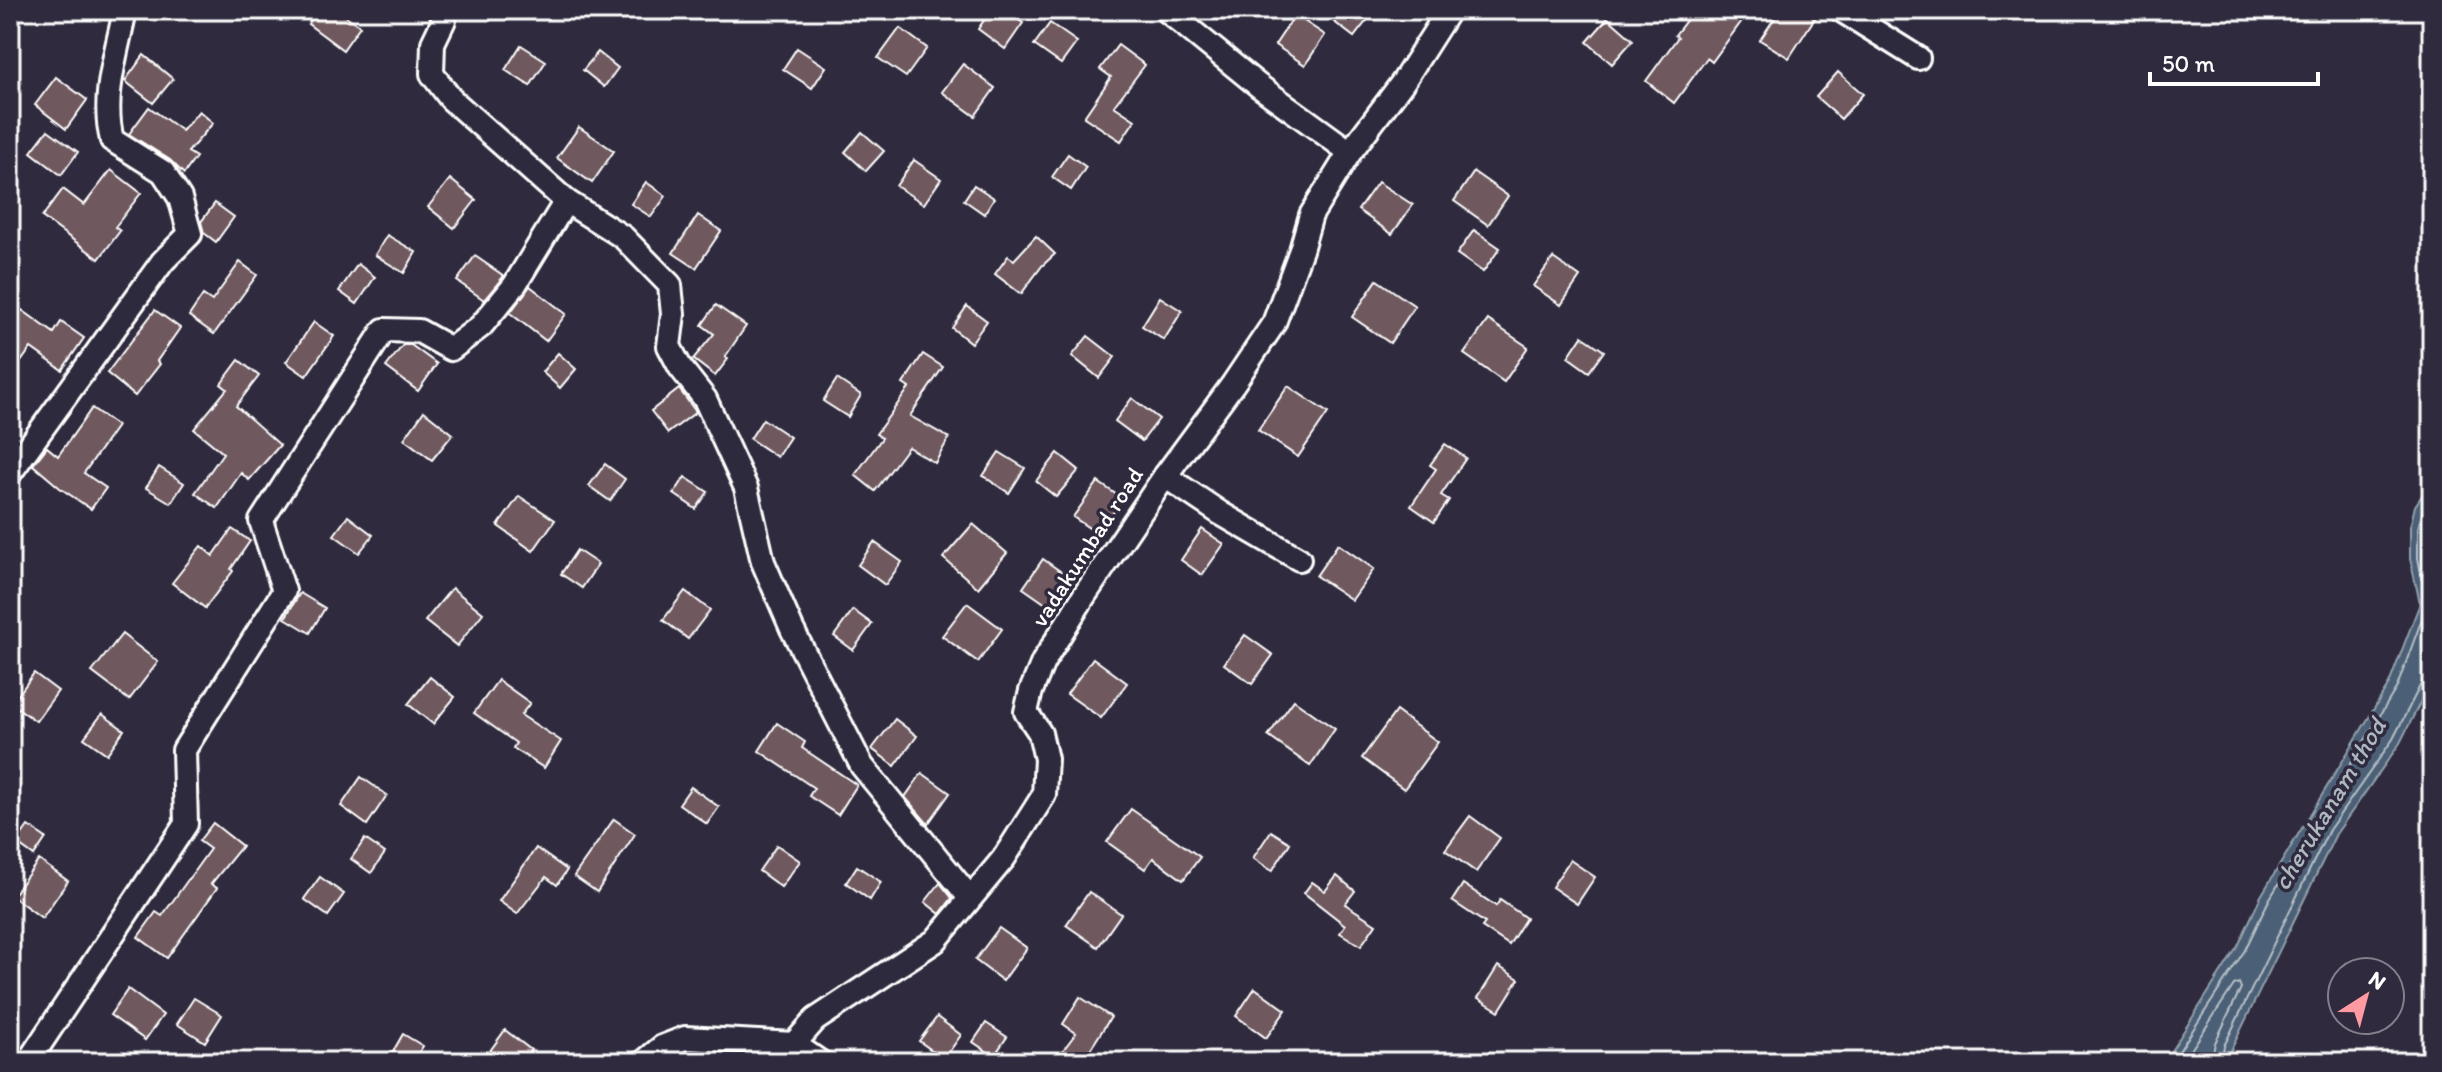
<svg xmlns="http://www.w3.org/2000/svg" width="2442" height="1072" font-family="Itim,sans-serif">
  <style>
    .water { fill: #4b6176; stroke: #93a0ad; stroke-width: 2 }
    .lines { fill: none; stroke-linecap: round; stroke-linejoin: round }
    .shore { stroke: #b7c0c8; stroke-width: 2 }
    .building { fill: #6f595e; stroke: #fff; stroke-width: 2 }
    .minor-casing { stroke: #fff; stroke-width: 28 }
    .minor { stroke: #2f2a3d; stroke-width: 22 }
    .labels { text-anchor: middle; stroke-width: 7; stroke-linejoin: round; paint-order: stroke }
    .street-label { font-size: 24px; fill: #fff; stroke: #2f2a3d }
    .water-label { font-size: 26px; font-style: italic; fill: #aeb8c1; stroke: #2f2a3d }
  </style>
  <rect width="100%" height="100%" fill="#2f2a3d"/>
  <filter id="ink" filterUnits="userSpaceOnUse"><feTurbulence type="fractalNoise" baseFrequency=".0125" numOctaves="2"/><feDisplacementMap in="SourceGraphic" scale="16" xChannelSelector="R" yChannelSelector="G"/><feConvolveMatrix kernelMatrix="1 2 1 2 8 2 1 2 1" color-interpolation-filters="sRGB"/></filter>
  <g filter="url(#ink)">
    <path class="water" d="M2432,480v195l-3,10 -29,58 -64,91 -105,216 -3,12h-64l74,-116 23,-50 128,-212 31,-81 -10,-44v-32l5,-21z"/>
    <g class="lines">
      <g class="shore">
        <path d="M2172,1062l73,-112 24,-50 128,-213 30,-82 -9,-47v-30l5,-18 9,-15"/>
        <path d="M2183,1062l51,-77 5,-2 2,5 -26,55 -4,19"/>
        <path d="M2221,1062l3,-16 105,-216 64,-91 29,-57 10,-4"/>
      </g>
    </g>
    <g class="building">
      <path d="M318,10h19l23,16 -17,24 -35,-26z"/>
      <path d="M991,10h14l18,13 -18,26 -27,-20z"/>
      <path d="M1341,10h34l-21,27 -21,-16z"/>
      <path d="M1694,10h39l11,8 -32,44 -5,-4 -33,45 -28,-22 32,-44 -3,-2z"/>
      <path d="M1780,10h40l-31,48 -29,-18z"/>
      <path d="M1295,15l30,20 -20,30 -30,-20z"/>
      <path d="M1608,18l25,22 -21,24 -25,-22z"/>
      <path d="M1050,23l27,19 -16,22 -27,-19z"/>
      <path d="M900,28l27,20 -21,29 -28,-19z"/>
      <path d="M521,45l25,16 -16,25 -25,-16z"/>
      <path d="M1118,45l27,20 -31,41 21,14 -14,21 -37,-24 27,-40 -11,-8z"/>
      <path d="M797,48l29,19 -14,21 -29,-19z"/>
      <path d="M598,52l20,16 -14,19 -21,-17z"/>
      <path d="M144,55l29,24 -20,24 -28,-22z"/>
      <path d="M963,64l32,24 -20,28 -33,-24z"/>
      <path d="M1838,72l25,22 -22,25 -25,-22z"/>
      <path d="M56,77l31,23 -21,29 -31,-24z"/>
      <path d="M149,107l33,24 17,-20 14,12 -25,29 8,5 -12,17 -14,-14 -41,-26z"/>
      <path d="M579,127l35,24 -22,32 -35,-25z"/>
      <path d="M48,130l30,22 -17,23 -30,-23z"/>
      <path d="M862,132l22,19 -18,20 -21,-19z"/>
      <path d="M1068,154l18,13 -15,23 -19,-13z"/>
      <path d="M914,160l27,19 -17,25 -28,-18z"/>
      <path d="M111,170l30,23 -26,34 5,4 -21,28 -57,-42 21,-28 21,16z"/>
      <path d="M1474,172l34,24 -20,29 -34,-24z"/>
      <path d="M450,179l26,21 -22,28 -26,-21z"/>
      <path d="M646,182l20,14 -15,21 -20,-13z"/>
      <path d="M1378,182l35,23 -21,29 -34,-24z"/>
      <path d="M974,185l20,13 -10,16 -20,-14z"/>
      <path d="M215,203l19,14 -18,25 -12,-9 -3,-11z"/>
      <path d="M698,215l23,16 -25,37 -23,-15z"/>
      <path d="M1474,230l26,18 -17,24 -26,-18z"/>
      <path d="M387,235l29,17 -12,21 -29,-18z"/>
      <path d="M1036,236l19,18 -13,12 -21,28 -26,-20 13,-18 6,4z"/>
      <path d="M475,256l29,20 -20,24 -27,-19z"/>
      <path d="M1553,258l27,19 -19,28 -28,-19z"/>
      <path d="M240,262l17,13 -43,59 -25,-18 14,-21 9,6z"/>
      <path d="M358,264l17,13 -18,27 -18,-13z"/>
      <path d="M1377,280l38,26 -25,37 -38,-26z"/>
      <path d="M530,286l36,28 -20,27 -36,-28z"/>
      <path d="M1160,297l22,14 -18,29 -22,-14z"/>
      <path d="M716,305l30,21 -21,31 3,2 -13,17 -22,-17 21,-25 -12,-9z"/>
      <path d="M967,306l20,15 -16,22 -19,-15z"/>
      <path d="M22,310l32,23 7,-11 23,16 -22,32 -31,-22 -21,29v-51z"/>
      <path d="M155,310l25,18 -23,33 3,3 -25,32 -28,-23z"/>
      <path d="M1488,320l40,27 -24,35 -40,-28z"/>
      <path d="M314,322l20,14 -28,40 -20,-14z"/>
      <path d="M1088,336l27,21 -16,21 -27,-22z"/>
      <path d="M1582,336l22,15 -15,21 -21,-15z"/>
      <path d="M403,345h8l26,19 -19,27 -32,-24z"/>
      <path d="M558,353l18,16 -16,19 -18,-16z"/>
      <path d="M923,354l20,13 -33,49 39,22 -14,25 -27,-16 -33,44 -20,-16 27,-37 -6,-4 33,-46 -6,-4z"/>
      <path d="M239,360l20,16 -23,30 44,39 -31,35 -8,-7 -24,35 -22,-15 28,-40 -29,-24 33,-40 -6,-5z"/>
      <path d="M837,379l24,16 -13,22 -25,-16z"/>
      <path d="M1288,386l40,27 -30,44 -40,-27z"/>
      <path d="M679,389l17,23 -28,21 -17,-22z"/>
      <path d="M1132,398l27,21 -17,22 -27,-20z"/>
      <path d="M92,408l25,18 -33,47 22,15 -15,21 -31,-21 -27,-23 14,-18 11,9z"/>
      <path d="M424,411l29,23 -21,26 -28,-21z"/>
      <path d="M763,419l27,18 -13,20 -27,-18z"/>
      <path d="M1445,444l21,14 -25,37 8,5 -15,22 -23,-16 25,-37 -6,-4z"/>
      <path d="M999,452l26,16 -16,25 -26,-17z"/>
      <path d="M1058,453l21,17 -23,27 -20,-16z"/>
      <path d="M605,464l20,15 -15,22 -21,-15z"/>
      <path d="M159,467l25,16 -13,20 -25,-15z"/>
      <path d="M685,477l23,15 -12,17 -22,-15z"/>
      <path d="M1098,482l25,17 -25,35 -25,-17z"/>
      <path d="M519,496l36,24 -22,31 -35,-25z"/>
      <path d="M348,516l25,19 -14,18 -25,-18z"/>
      <path d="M973,524l34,29 -29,35 -35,-30z"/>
      <path d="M232,529l18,12 -19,28 2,2 -28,37 -33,-25 29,-37 12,10z"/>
      <path d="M1202,529l22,15 -22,31 -21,-15z"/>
      <path d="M874,542l28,20 -17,23 -27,-20z"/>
      <path d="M1338,544l36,25 -22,31 -36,-24z"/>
      <path d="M577,550l21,14 -16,24 -21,-14z"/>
      <path d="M1043,559l31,22 -21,28 -30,-21z"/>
      <path d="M452,588l31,25 -26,33 -32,-25z"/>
      <path d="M685,591l25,19 -22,29 -25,-19z"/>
      <path d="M300,593l25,15 -15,25 -25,-15z"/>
      <path d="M967,603l35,26 -24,33 -36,-26z"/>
      <path d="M853,610l19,14 -19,26 -19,-14z"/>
      <path d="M122,634l36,28 -29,38 -37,-28z"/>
      <path d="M1245,635l28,20 -21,29 -28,-20z"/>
      <path d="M1093,658l34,25 -26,35 -34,-24z"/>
      <path d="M34,673l24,18 -22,30 -24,-17z"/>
      <path d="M430,677l25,20 -22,27 -25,-20z"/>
      <path d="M498,680l32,23 -9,12 40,26 -17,27 -31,-20 3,-5 -42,-30z"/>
      <path d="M1294,700l41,29 -25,37 -42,-30z"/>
      <path d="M1396,711l42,31 -34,47 -42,-31z"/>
      <path d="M102,714l22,16 -17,24 -23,-16z"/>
      <path d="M895,719l22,17 -22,30 -23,-17z"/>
      <path d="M777,723l28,19 -3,6 55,37 -19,30 -29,-19 5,-8 -55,-37z"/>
      <path d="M922,773l28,20 -22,31 -23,-27z"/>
      <path d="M361,777l26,18 -20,30 -26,-19z"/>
      <path d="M691,787l28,20 -12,17 -28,-20z"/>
      <path d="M1131,809l69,48 -17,23 -30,-22 -8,11 -38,-27z"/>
      <path d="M1470,816l30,22 -24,34 -31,-22z"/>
      <path d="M614,819l21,15 -38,58 -23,-16z"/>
      <path d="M213,823l29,23 -31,38 6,4 -50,70 -29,-21 18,-25 6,4 48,-67 -11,-8z"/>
      <path d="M28,826l18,12 -12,18 -18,-13z"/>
      <path d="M1271,831l19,12 -18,28 -19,-13z"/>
      <path d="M365,839l20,14 -14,20 -20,-14z"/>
      <path d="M777,845l23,16 -19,26 -22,-16z"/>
      <path d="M536,848l31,22 -10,15 -11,-8 -29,37 -18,-13z"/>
      <path d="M39,860l29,21 -26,37 -30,-22z"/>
      <path d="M1570,860l25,17 -18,27 -25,-17z"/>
      <path d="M857,866l24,16 -11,18 -24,-17z"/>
      <path d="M1337,876l18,15 -10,13 31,20 -15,22 -21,-13 5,-8 -41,-32 8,-11 13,9z"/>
      <path d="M320,877l24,17 -16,22 -24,-17z"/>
      <path d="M940,883l12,15 -12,16 -15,-12z"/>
      <path d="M1463,884l33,22 4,-6 26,18 -17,27 -27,-18 3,-4 -33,-22z"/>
      <path d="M1089,892l32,22 -23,33 -32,-22z"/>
      <path d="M999,928l28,20 -24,33 -28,-21z"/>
      <path d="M1498,966l21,13 -20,32 -21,-13z"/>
      <path d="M1255,988l31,22 -20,28 -30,-22z"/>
      <path d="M128,989l35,26 -18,25 -35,-25z"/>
      <path d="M1080,997l31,20 -29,45h-28l22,-29 -13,-9z"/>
      <path d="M194,998l28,17 -17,27 -28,-18z"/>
      <path d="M937,1017l24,18 -17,24 -25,-18z"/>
      <path d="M986,1023l21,14 -13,19 -21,-14z"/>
      <path d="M505,1030l26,20 -9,12h-40z"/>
      <path d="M403,1034l20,12 -10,16h-10l-12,-7z"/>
    </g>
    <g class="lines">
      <g class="minor-casing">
        <g id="minor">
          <path d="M441,10l3,10 -11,23 -1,31 19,25 115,102 57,36 47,48 3,29 -4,32 11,21 25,32 41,89 17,74 29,67 70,137 108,132"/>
          <path d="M1166,10l93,76 91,66"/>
          <path d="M1841,10l77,48"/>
          <path d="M10,473l153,-212 27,-27 -10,-36 -17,-26 -51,-32c-11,-43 5,-88 13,-130"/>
          <path d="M1165,476l55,37 79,46"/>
          <path d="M28,1062l158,-238 -2,-74 100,-159 -23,-70 123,-191 35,1 32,18 30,-23 33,-40 52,-85"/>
          <path d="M644,1062l18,-15 23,-9 109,6"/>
          <path d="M820,1062l-26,-18 21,-24 120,-79 69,-83 40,-63 2,-36 -6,-26 -14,-21 5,-21 12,-29 41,-66 81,-120 68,-92 41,-61 27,-73 10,-35 39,-63 53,-70 46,-72"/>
        </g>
      </g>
      <use href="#minor" class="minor"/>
    </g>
  </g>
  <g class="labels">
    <g class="street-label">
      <text transform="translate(1087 547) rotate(-57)" y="8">vadakumbad road</text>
    </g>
    <g class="water-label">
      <text transform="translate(2329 804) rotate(-59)" y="9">cherukanam thod</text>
    </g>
  </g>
  <rect width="2442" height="1072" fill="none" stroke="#2f2a3d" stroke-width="40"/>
  <rect x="20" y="20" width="2402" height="1032" fill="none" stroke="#fff" stroke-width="3" filter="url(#ink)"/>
  <g transform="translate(2366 996) rotate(36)"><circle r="38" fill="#2f2a3d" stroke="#827f8b" stroke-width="2"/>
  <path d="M0-6L14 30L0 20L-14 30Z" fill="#ff9aa2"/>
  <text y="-12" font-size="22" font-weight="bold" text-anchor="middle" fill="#ffffff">N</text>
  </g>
  <path d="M2150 72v12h168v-12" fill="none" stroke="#ffffff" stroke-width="4"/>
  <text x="2162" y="72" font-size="24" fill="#ffffff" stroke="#2f2a3d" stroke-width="6" paint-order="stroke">50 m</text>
</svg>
